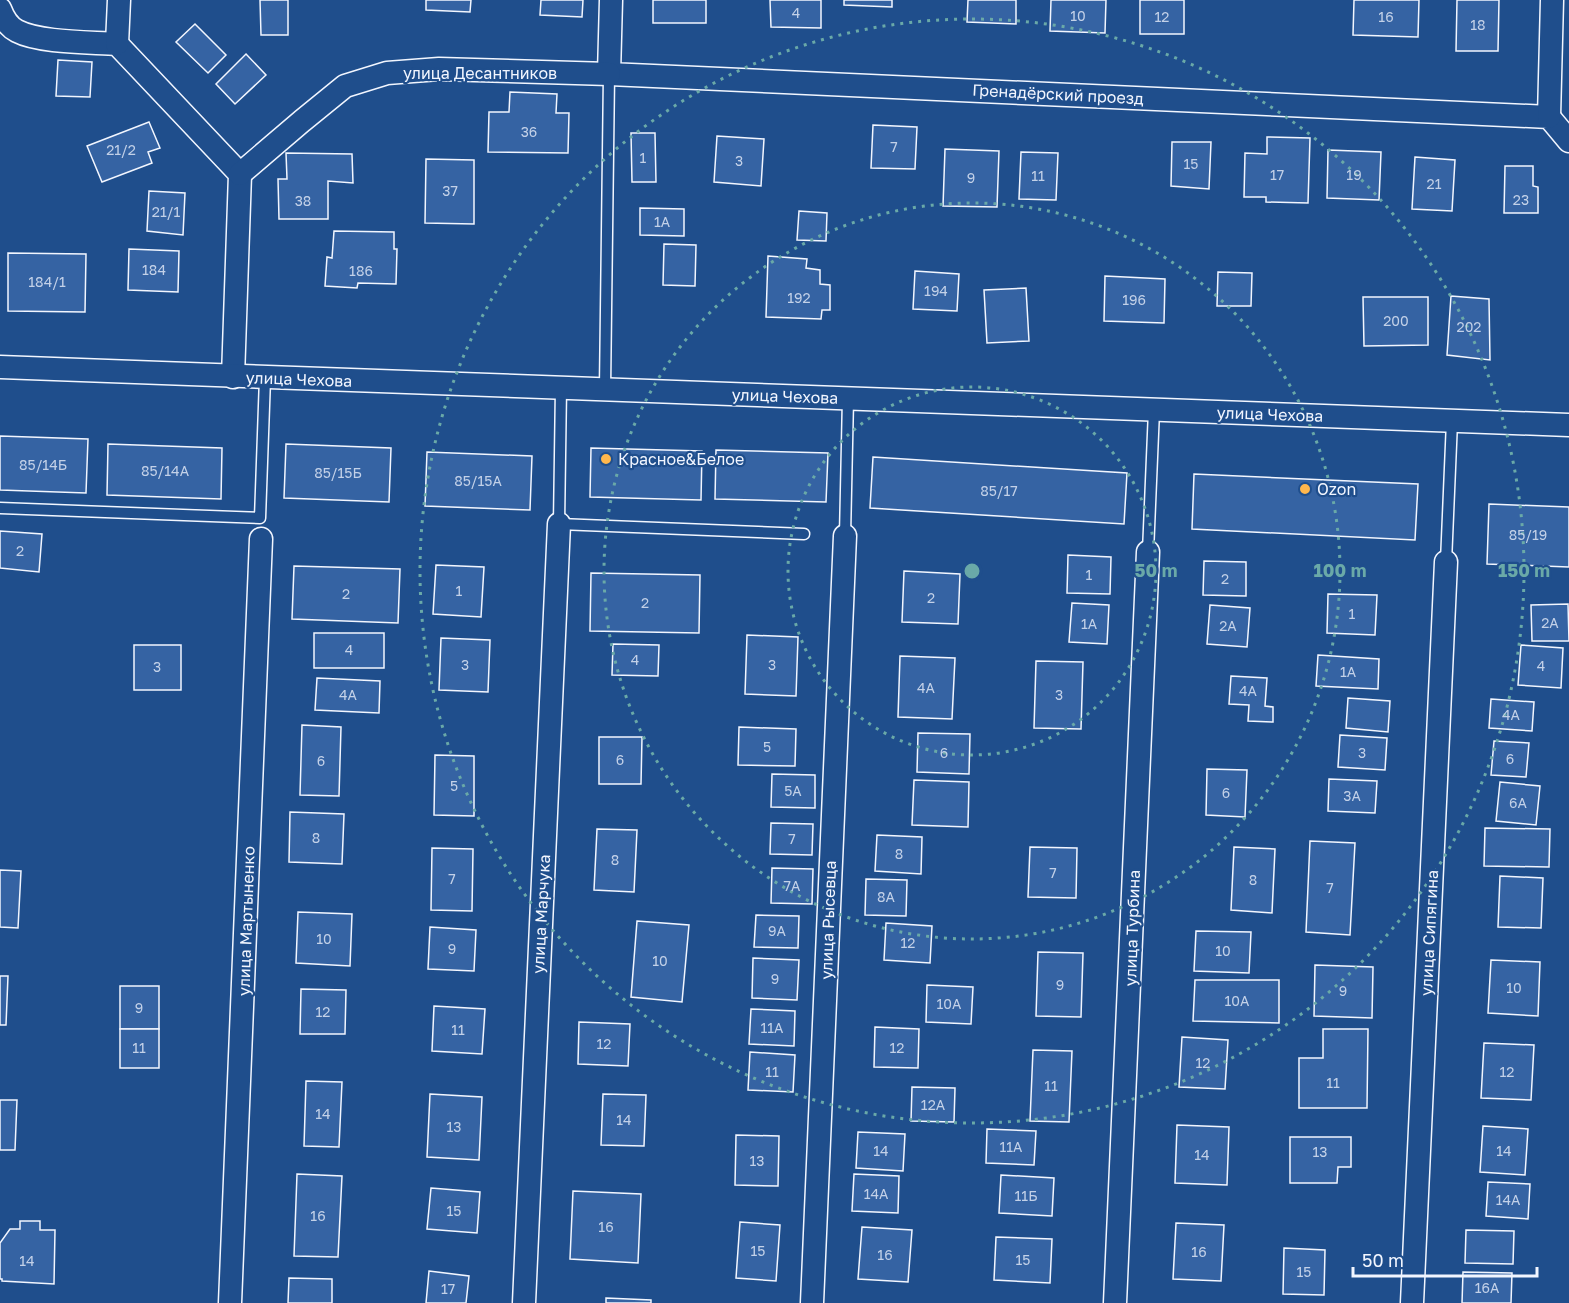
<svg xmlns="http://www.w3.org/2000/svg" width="1569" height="1303" font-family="'Golos Text',sans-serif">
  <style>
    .building { fill: #3563a3; stroke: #f2f6ff; stroke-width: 1.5 }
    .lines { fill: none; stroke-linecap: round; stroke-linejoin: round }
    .lane-casing { stroke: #f2f6ff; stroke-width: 13 }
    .street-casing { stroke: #f2f6ff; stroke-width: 25 }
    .lane { stroke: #1f4e8c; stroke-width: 10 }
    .street { stroke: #1f4e8c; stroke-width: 22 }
    .ring { fill: none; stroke: #6aa9a8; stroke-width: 3; stroke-dasharray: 3 6 }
    .poi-dot { fill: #ffb74d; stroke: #1f4e8c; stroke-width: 2 }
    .labels { text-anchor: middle; stroke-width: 4.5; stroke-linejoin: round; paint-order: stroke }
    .number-label { font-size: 14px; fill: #c3d1e8 }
    .street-label { font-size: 16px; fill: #f2f6ff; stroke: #1f4e8c }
    .poi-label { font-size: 16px; fill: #f2f6ff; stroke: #1f4e8c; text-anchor: start }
    .centre { fill: #6aa9a8; stroke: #1f4e8c; stroke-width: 3 }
    .ring-label { font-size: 18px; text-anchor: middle; font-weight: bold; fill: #6aa9a8; stroke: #1f4e8c; stroke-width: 4.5; stroke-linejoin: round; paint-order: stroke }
  </style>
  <rect width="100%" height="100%" fill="#1f4e8c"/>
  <g class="building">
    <path d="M260,0h28v35h-27z"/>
    <path d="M426,0h45l-1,12 -44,-2z"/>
    <path d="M541,0h42l-1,17 -42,-2z"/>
    <rect x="653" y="0" width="53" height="23"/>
    <path d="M770,0h51v28l-50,-1z"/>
    <path d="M844,0h48v7l-48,-2z"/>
    <path d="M968,0h48v24l-49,-2z"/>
    <path d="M1051,0h55l-1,33 -55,-2z"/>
    <rect x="1140" y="0" width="44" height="34"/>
    <path d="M1354,0h65l-1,37 -65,-2z"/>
    <path d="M1457,0h42l-1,51h-42z"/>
    <path d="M195,24l31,31 -18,18 -32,-31z"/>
    <path d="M246,54l20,21 -31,29 -19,-20z"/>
    <path d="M58,60l34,2 -2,35 -34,-1z"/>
    <path d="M510,92l47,2 -1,19h13l-1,40 -80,-1 1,-40h20z"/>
    <path d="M149,122l11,26 -12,4 4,11 -50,19 -15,-36z"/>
    <path d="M873,125l44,2 -2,42 -44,-1z"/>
    <path d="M631,133h24l1,49h-24z"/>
    <path d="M717,136l47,3 -3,47 -47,-4z"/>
    <path d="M1267,137l43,1 -2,65 -42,-1v-5h-22l1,-44 22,1z"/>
    <path d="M1172,142h39l-2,47 -38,-3z"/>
    <path d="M945,149l54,2 -2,56 -54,-1z"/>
    <path d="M1328,150l53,2 -2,48 -52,-2z"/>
    <path d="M1021,152l37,1 -2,47 -37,-1z"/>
    <path d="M286,153l66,1 1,29 -25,-2v38h-49l-1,-40h9z"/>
    <path d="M1415,157l40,3 -3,51 -40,-2z"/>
    <path d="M426,159l48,1v64l-49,-1z"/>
    <path d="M1505,166h28v20l5,1v26h-34z"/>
    <path d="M149,191l36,2 -2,42 -36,-4z"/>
    <path d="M640,208l44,1v27l-44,-1z"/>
    <path d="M799,211l28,2 -1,28 -29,-1z"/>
    <path d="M334,231l60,1v17h3l-1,35 -38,-1 -1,5 -32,-2 2,-29 5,1z"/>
    <path d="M664,244l32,1 -1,41 -32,-1z"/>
    <path d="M129,249l50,2 -1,41 -50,-2z"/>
    <path d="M8,253l78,1 -1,58 -77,-1z"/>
    <path d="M768,256l39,3 -1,9 14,2v14l10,1v25h-8l-1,9 -55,-2z"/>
    <path d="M915,271l44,3 -2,37 -44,-2z"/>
    <path d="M1218,272l34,1 -1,33h-34z"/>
    <path d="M1105,276l60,3 -1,44 -60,-2z"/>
    <path d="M1026,288l3,53 -42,2 -3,-53z"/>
    <path d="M1451,296l38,3 1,61 -43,-5z"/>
    <path d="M1363,297h65v48l-64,1z"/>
    <path d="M0,436l88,3 -2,54 -86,-3z"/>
    <path d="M108,444l114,4 -1,51 -114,-4z"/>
    <path d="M286,444l105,4 -2,54 -105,-4z"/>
    <path d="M591,448l111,3 -1,49 -111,-3z"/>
    <path d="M716,450l112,3 -2,49 -111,-3z"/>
    <path d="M427,452l105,4 -2,54 -105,-4z"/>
    <path d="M873,457l254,16 -3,51 -254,-16z"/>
    <path d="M1194,474l224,10 -3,56 -223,-11z"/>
    <path d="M1489,504l80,3v60l-82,-3z"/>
    <path d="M0,531l42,3 -3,38 -39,-4z"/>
    <path d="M1068,555l43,2 -1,37 -43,-1z"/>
    <path d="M1204,561l42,1v34l-43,-1z"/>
    <path d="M436,565l48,2 -3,50 -48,-3z"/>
    <path d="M294,566l106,3 -2,54 -106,-4z"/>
    <path d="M904,571l56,3 -2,50 -56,-2z"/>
    <path d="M591,573l109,2 -1,58 -109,-2z"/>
    <path d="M1328,594l49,1 -2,40 -48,-2z"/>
    <path d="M1072,603l37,2 -2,39 -38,-2z"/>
    <path d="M1568,604l1,37h-37l-1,-36z"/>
    <path d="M1210,605l40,3 -3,39 -40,-3z"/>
    <rect x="314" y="633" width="70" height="35"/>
    <path d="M747,635l51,2 -2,59 -51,-2z"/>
    <path d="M441,638l49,2 -2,52 -49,-2z"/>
    <path d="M613,644l46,1 -1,31 -46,-1z"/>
    <rect x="134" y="645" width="47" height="45"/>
    <path d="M1521,645l42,3 -2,40 -43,-3z"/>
    <path d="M1318,655l61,4 -1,30 -62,-3z"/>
    <path d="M900,656l55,2 -3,61 -54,-2z"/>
    <path d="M1036,661l47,1 -2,67 -47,-1z"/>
    <path d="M1231,676l36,2 -2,28 8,1v15l-25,-1 1,-16 -20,-1z"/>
    <path d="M317,678l63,3 -1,32 -64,-3z"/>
    <path d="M1348,698l42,3 -2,31 -42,-4z"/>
    <path d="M1491,699l43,3 -2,29 -43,-3z"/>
    <path d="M302,725l39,2 -2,69 -39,-1z"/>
    <path d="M739,727l57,2 -1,37 -57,-1z"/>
    <path d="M918,733l52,1 -1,40 -52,-2z"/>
    <path d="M1340,735l47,3 -2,32 -47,-3z"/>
    <path d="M599,737h43l-1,47h-42z"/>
    <path d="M1494,741l35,2 -3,34 -35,-2z"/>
    <path d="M435,755l39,1v60l-40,-1z"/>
    <path d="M1207,769l40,1 -2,47 -39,-2z"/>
    <path d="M772,774l43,1v33l-44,-1z"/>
    <path d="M1329,779l48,2 -2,32 -47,-2z"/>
    <path d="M914,780l55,2 -1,45 -56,-2z"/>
    <path d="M1500,782l40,4 -4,39 -40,-4z"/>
    <path d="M290,812l54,2 -2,50 -53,-2z"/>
    <path d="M771,823l42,1 -1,31 -42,-1z"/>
    <path d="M1485,828l65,1 -1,38 -65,-1z"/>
    <path d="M597,829l40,1 -3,62 -40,-2z"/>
    <path d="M877,835l45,2 -1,37 -46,-3z"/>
    <path d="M1310,841l45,2 -5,92 -44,-3z"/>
    <path d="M1030,847l47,1 -1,50 -48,-1z"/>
    <path d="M1234,847l41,2 -3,64 -41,-3z"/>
    <path d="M432,848l41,1 -1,62 -41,-1z"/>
    <path d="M772,868l41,1 -1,35 -41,-1z"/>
    <path d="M0,870l21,1 -3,57 -18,-1z"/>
    <path d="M1500,876l43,2 -2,50 -43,-1z"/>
    <path d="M866,879l41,1 -1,36 -41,-1z"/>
    <path d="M298,912l54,2 -2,52 -54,-3z"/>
    <path d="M756,915l43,1 -1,32 -44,-1z"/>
    <path d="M637,921l52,4 -7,77 -51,-5z"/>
    <path d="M886,923l46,3 -2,37 -46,-3z"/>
    <path d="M430,927l46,3 -2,41 -46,-2z"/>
    <path d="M1196,931l55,1 -2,41 -55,-2z"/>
    <path d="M1038,952l45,1 -2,64 -45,-1z"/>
    <path d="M753,958l46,2 -2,40 -45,-2z"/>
    <path d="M1491,960l49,2 -2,54 -50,-3z"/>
    <path d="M1315,965l58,2 -1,51 -58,-2z"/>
    <path d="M0,976h8l-2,49h-6z"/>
    <path d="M1195,980h84v43l-86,-2z"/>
    <path d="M927,985l46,2 -2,37 -45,-2z"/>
    <rect x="120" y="986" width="39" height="43"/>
    <path d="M301,989l45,1 -1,44h-45z"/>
    <path d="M434,1006l51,3 -3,45 -50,-3z"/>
    <path d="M751,1009l44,2 -1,35 -45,-2z"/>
    <path d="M579,1022l51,2 -2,42 -50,-2z"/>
    <path d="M875,1027l44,2 -1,39 -44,-1z"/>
    <rect x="120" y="1029" width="39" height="39"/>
    <path d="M1323,1029h45l-1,79h-68v-50h24z"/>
    <path d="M1182,1037l46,3 -3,49 -46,-2z"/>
    <path d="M1484,1043l50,2 -3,55 -50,-2z"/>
    <path d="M1033,1050l39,1 -3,71 -39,-1z"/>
    <path d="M750,1052l45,3 -2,37 -45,-2z"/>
    <path d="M306,1081l36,1 -3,65 -35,-1z"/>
    <path d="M912,1087l43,1 -1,34 -43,-1z"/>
    <path d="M430,1094l52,3 -3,63 -52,-3z"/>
    <path d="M603,1094l43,1 -2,51 -43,-1z"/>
    <path d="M0,1100h17l-2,50h-15z"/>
    <path d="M1177,1125l52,2 -2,58 -52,-2z"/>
    <path d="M1483,1126l45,3 -3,46 -45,-3z"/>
    <path d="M987,1129l49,2 -2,34 -48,-2z"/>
    <path d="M858,1132l47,2 -2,37 -47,-3z"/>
    <path d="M736,1135l43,1 -1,50 -43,-1z"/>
    <path d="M1290,1137h61v30h-13l-1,16h-47z"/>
    <path d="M297,1174l45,2 -4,81 -44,-1z"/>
    <path d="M854,1174l45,2 -1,37 -46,-2z"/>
    <path d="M1001,1175l53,3 -2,38 -53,-3z"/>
    <path d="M1488,1182l42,2 -2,35 -42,-3z"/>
    <path d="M431,1188l49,4 -3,41 -50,-4z"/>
    <path d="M573,1191l68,3 -3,69 -68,-4z"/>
    <path d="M20,1221h20v9h15l-1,54 -52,-3v-2h-2v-36l10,-14h10z"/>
    <path d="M740,1222l40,3 -4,56 -40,-3z"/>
    <path d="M1176,1223l48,2 -3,56 -48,-2z"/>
    <path d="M862,1227l50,3 -4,52 -50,-3z"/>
    <path d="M1466,1230l48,1 -1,33 -48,-1z"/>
    <path d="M996,1237l56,2 -2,44 -56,-3z"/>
    <path d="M1284,1248l41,2 -1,45 -41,-1z"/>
    <path d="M429,1271l40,5 -3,27h-40z"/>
    <path d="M1463,1272l49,1 -1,30h-49z"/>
    <path d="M289,1278l43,1v24h-44z"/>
    <path d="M606,1298l45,2v3h-45z"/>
  </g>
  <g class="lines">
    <g class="lane-casing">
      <g id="lane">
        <path d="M561,387l-2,137 245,10"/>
        <path d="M605,389l4,-315"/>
        <path d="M0,508l260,10 5,-140"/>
        <path d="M845,536l3,-138"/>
        <path d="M1148,552l6,-142"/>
        <path d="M1446,562l6,-141"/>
      </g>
    </g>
    <g class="street-casing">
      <g id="street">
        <path d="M611,0l-2,74 940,43 20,24"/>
        <path d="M0,9c3,8 9,18 17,22 23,12 74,11 100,13l123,130 -7,203"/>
        <path d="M117,44l2,-44"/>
        <path d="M1549,117l3,-117"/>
        <path d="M240,174l62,-53 43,-35 42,-13 52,-4 170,5"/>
        <path d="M0,367l1569,58"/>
        <path d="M230,1303l31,-764"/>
        <path d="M524,1303l35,-779"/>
        <path d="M812,1303l33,-767"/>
        <path d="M1115,1303l33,-751"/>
        <path d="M1412,1303l34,-741"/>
      </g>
    </g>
    <use href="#lane" class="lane"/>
    <use href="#street" class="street"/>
  </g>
  <g class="ring">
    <circle cx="972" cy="571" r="184"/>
    <circle cx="972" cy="571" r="368"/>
    <circle cx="972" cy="571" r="552"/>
  </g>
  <g class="poi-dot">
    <circle cx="606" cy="459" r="6"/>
    <circle cx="1305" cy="489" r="6"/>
  </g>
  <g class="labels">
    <g class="number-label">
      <text x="796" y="18">4</text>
      <text x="1078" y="21">10</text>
      <text x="1162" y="22">12</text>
      <text x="1386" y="22">16</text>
      <text x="1478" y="30">18</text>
      <text x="529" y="137">36</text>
      <text x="894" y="152">7</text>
      <text x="121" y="155">21/2</text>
      <text x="643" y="163">1</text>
      <text x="739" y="166">3</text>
      <text x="1191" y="169">15</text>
      <text x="1277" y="180">17</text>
      <text x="1354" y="180">19</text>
      <text x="1038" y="181">11</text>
      <text x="971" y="183">9</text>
      <text x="1434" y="189">21</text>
      <text x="450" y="196">37</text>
      <text x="1521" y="205">23</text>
      <text x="303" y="206">38</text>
      <text x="166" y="217">21/1</text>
      <text x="662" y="227">1А</text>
      <text x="154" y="275">184</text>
      <text x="361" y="276">186</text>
      <text x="47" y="287">184/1</text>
      <text x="936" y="296">194</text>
      <text x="799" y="303">192</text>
      <text x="1134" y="305">196</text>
      <text x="1396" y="326">200</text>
      <text x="1469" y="332">202</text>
      <text x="43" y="470">85/14Б</text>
      <text x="165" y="476">85/14А</text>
      <text x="338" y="478">85/15Б</text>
      <text x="478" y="486">85/15А</text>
      <text x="999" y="496">85/17</text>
      <text x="1528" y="540">85/19</text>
      <text x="20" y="556">2</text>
      <text x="1089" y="580">1</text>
      <text x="1225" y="584">2</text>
      <text x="459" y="596">1</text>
      <text x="346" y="599">2</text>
      <text x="931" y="603">2</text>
      <text x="645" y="608">2</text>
      <text x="1352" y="619">1</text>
      <text x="1550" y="628">2А</text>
      <text x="1089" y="629">1А</text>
      <text x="1228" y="631">2А</text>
      <text x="349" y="655">4</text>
      <text x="635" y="665">4</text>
      <text x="465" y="670">3</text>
      <text x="772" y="670">3</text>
      <text x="1541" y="671">4</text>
      <text x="157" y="672">3</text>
      <text x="1348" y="677">1А</text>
      <text x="926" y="693">4А</text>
      <text x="1248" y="696">4А</text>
      <text x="348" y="700">4А</text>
      <text x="1059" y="700">3</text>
      <text x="1511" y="720">4А</text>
      <text x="767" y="752">5</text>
      <text x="944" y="758">6</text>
      <text x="1362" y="758">3</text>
      <text x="1510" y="764">6</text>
      <text x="620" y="765">6</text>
      <text x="321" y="766">6</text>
      <text x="454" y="791">5</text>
      <text x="793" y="796">5А</text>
      <text x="1226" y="798">6</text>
      <text x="1352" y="801">3А</text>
      <text x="1518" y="808">6А</text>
      <text x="316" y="843">8</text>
      <text x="792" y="844">7</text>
      <text x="899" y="859">8</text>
      <text x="615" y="865">8</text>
      <text x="1053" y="878">7</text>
      <text x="452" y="884">7</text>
      <text x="1253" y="885">8</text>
      <text x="792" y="891">7А</text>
      <text x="1330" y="893">7</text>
      <text x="886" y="902">8А</text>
      <text x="777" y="936">9А</text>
      <text x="324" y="944">10</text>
      <text x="908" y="948">12</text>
      <text x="452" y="954">9</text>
      <text x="1223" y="956">10</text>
      <text x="660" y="966">10</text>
      <text x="775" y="984">9</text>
      <text x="1060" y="990">9</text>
      <text x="1514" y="993">10</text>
      <text x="1343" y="996">9</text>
      <text x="1237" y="1006">10А</text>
      <text x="949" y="1009">10А</text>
      <text x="139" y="1013">9</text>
      <text x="323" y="1017">12</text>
      <text x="772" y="1033">11А</text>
      <text x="458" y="1035">11</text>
      <text x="604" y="1049">12</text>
      <text x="139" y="1053">11</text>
      <text x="897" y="1053">12</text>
      <text x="1203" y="1068">12</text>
      <text x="772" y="1077">11</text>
      <text x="1507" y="1077">12</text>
      <text x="1333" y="1088">11</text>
      <text x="1051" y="1091">11</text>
      <text x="933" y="1110">12А</text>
      <text x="323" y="1119">14</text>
      <text x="624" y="1125">14</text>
      <text x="454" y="1132">13</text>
      <text x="1011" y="1152">11А</text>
      <text x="881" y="1156">14</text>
      <text x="1504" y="1156">14</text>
      <text x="1320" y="1157">13</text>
      <text x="1202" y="1160">14</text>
      <text x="757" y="1166">13</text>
      <text x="876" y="1199">14А</text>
      <text x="1026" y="1201">11Б</text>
      <text x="1508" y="1205">14А</text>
      <text x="454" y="1216">15</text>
      <text x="318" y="1221">16</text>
      <text x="606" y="1232">16</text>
      <text x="758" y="1256">15</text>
      <text x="1199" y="1257">16</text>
      <text x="885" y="1260">16</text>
      <text x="1023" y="1265">15</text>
      <text x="27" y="1266">14</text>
      <text x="1304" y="1277">15</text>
      <text x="1487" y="1293">16А</text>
      <text x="448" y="1294">17</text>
    </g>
    <g class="street-label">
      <text x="480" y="79">улица Десантников</text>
      <text transform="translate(1058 94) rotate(3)" y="6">Гренадёрский проезд</text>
      <text transform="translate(299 379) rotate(2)" y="6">улица Чехова</text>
      <text transform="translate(785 396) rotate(2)" y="6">улица Чехова</text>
      <text transform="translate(1270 414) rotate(2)" y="6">улица Чехова</text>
      <text transform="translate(541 914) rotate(-87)" y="6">улица Марчука</text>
      <text transform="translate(828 920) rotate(-88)" y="6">улица Рысевца</text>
      <text transform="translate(246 921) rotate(-88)" y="6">улица Мартыненко</text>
      <text transform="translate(1132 928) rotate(-88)" y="6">улица Турбина</text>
      <text transform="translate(1429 933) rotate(-87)" y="6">улица Сипягина</text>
    </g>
    <g class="poi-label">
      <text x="618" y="465">Красное&amp;Белое</text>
      <text x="1317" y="495">Ozon</text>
    </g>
  </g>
  <circle cx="972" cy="571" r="9" class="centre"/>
  <g class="ring-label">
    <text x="1156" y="577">50 m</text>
    <text x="1340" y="577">100 m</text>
    <text x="1524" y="577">150 m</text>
  </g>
  <path d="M1353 1267v9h184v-9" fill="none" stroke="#f2f6ff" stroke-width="3"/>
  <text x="1362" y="1267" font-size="18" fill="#f2f6ff" stroke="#1f4e8c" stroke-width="4.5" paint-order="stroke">50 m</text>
</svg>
